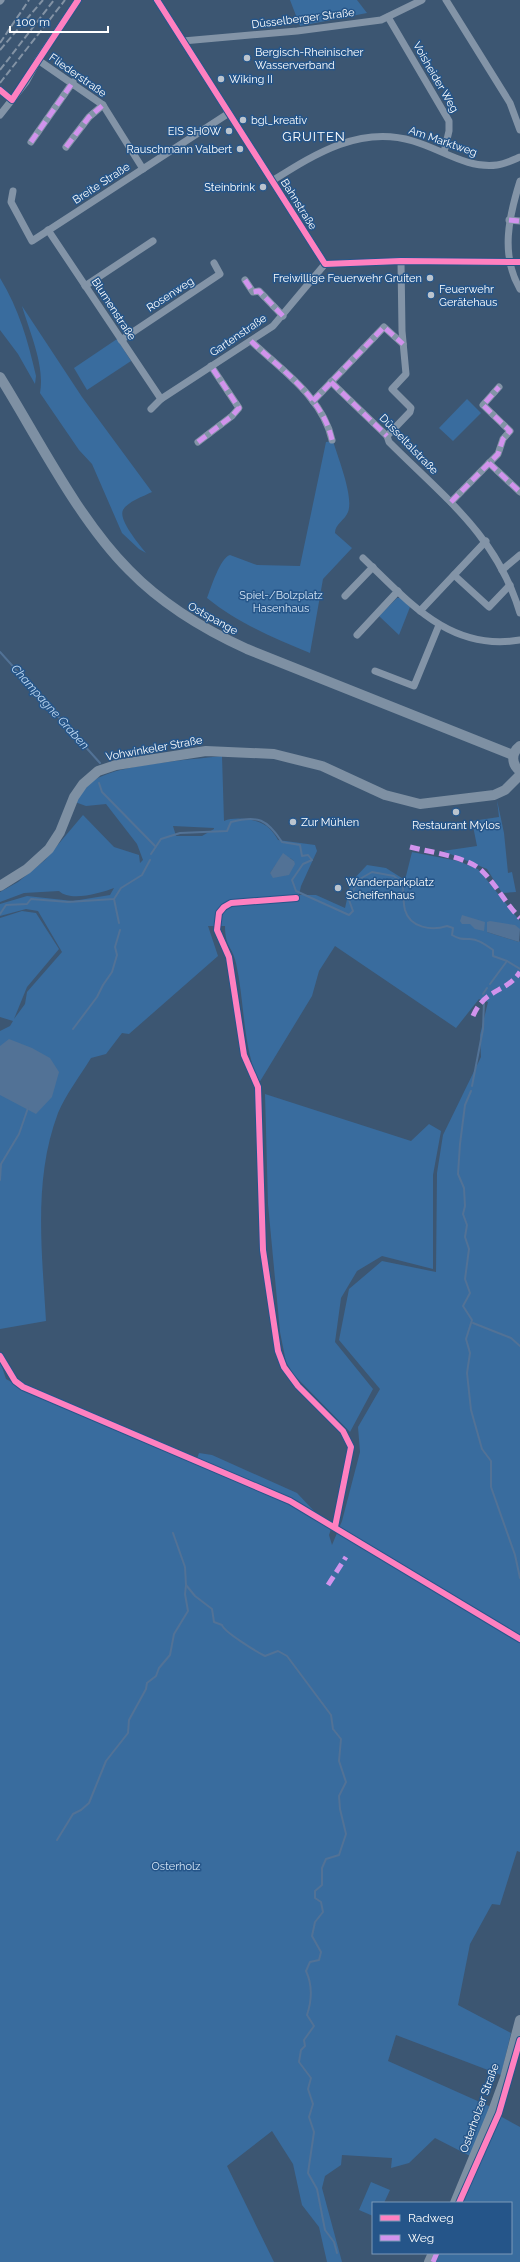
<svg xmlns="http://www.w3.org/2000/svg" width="520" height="2262" font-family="Raleway,sans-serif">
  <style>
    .green { fill: #396c9e; fill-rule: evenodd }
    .water { fill: #527296 }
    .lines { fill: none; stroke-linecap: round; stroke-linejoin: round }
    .stream { stroke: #527296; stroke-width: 2 }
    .street { stroke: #8394a7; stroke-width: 7 }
    .secondary { stroke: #7e90a3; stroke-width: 10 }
    .rail { stroke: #8393a5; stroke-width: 2; stroke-dasharray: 7 3; stroke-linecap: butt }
    .quiet { stroke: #d193ec; stroke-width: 5; stroke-dasharray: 10 5; stroke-linecap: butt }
    .cycleway-casing { stroke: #255589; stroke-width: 8 }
    .cycleway { stroke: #ff80c0; stroke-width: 6 }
    .poi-dot { fill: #bbc4ce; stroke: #255589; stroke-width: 1.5 }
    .labels { text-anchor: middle; stroke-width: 3; stroke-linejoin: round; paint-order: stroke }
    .street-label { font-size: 11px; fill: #fff; stroke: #255589 }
    .poi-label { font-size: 11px; fill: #fff; stroke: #255589; text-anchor: start }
    .park-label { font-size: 11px; fill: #d5e6f7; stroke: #255589 }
    .water-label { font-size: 12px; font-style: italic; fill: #bdd7f1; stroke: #255589 }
    .quarter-label { font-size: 13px; letter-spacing: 1px; fill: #fff; stroke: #255589 }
  </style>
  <rect width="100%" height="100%" fill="#3c5672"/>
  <g class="green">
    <path d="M290,0h67l10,13 -67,13z"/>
    <path d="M0,278c19,31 28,63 36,98l-1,8 -17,-30 -18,-24z"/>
    <path d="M22,306l60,91 70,95c-8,4 -25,10 -29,18 -5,10 17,35 23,43l-7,-4 -17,-16 -30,-69 -13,-14 -39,-57c5,-27 -10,-60 -18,-87z"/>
    <path d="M117,339l14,22 -44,29 -13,-22z"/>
    <path d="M467,399l14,14 -28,28 -14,-13z"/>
    <path d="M333,441c5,17 21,56 15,71 -3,8 -13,12 -13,21l17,15 -29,31 -13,74c-37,-15 -72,-30 -103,-55 4,-10 13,-40 23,-43l27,10 43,1 26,-124z"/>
    <path d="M397,598h4l9,9 -11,28 -20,-19z"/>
    <path d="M222,756l2,65c12,-5 37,-2 46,8 3,3 6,7 8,11l37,5 2,6 -16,35 -2,9h17l29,13 6,-26 16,-17 19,3 19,12 7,-28 46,9 20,8 42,52v8l-33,3 32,10 1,-2v912l-3,-1 -17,54 -8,-1 -22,40 -12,61 53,28 -10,42 -105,-40 -8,26 103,46 -21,49 -35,-18 -26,25 -18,5 1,-10 -50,-3 -1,10 -16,11 -3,12 20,74h-15l-8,-35 -17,-22 -9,-41 -21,-33 -45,35 47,96h-274v-901l6,18c61,34 128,54 189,85l4,-11 13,2 85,38 34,36 -2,6 3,10 10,-24 18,-69 -2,-25 22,-38 -41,-49 10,-51 33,-28 54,11 1,-99 6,-38 38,-78 -1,-22 8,-33 -9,-3 -23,29 -121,-82 -16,25 -7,25 -53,87c-17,-39 -14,-80 -23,-120 -4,-17 -11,-16 -11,-37h-17l10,30 -89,78 -7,-1 -16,21 -15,4c-11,18 -25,36 -33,55 -25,66 -16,139 -12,208l-46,8v-298l10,-5 3,-5 -13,-4v-99l22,-7 14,2 23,36 -32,38 -13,32 11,-15 2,-12 35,-40 -24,-41 -12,-2 -26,7v-12l27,-8 46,5 37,-6 4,-7c-13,5 -44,14 -55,3l-35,2 -24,9v-10l18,-10 27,-22 38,-45 31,32 25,8 1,8 3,-3 -6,-16 -31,-40 -20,2 -11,-4c6,-7 11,-16 18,-21 24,-17 97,-21 129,-25zM173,826l41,2v1l-12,7h-26zM290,858l4,3 -10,15 -14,-3 7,-10z"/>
    <path d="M497,800l7,33 4,40 4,-1 4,20 -14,1 -15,-24 -44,-18 34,-5 -5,-25 27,-4z"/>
    <path d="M265,1094l146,47 18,-17 12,7 -8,44v94l-51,-13 -25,15 -16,27 -6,44 38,47 -23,43 -56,-57 -8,-13 -6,-30 -12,-128z"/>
    <path d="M500,2116l20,11v135h-84l4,-9h71v-50h-49z"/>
    <path d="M371,2182l19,8 -6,13h-11v13l-14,-6z"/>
  </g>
  <g class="water">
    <path d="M283,853l11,8 1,3 -6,11 -16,3 -3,-5z"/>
    <path d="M462,915l23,7 -1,9 -9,-2 -5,-5h-8l-2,-3z"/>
    <path d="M490,921l25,4 5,4 -1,13 -32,-10v-10z"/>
    <path d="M9,1039l23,9 18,10 9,14 -7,25 -16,17 -36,-19v-49z"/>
  </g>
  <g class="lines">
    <g class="stream">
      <path d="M0,652l100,111"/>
      <path d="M99,783l3,9 53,54"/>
      <path d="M151,854l10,-15 19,-6 47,-2 4,-9c27,-7 36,-3 51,20l18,3 2,11 6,-1 4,5 -9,4 -11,16 4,11 53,24 4,-4 -4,-11 9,-20 14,-8 22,4 9,8c0,8 0,18 2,26 5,18 27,21 42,16l6,2 -1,7c7,4 9,4 16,4 9,-1 18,6 25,11v6l14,5 13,8"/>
      <path d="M114,899l5,24"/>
      <path d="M0,914l6,-9 21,-1 4,-5 37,3 46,-3 7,-11 21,-13 8,-15"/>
      <path d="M490,984l17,-23"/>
      <path d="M483,994l4,-6"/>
      <path d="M73,1029l24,-32 6,-12 9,-13 5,-17 -2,-8 5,-17"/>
      <path d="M472,1086l11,-57 1,-28"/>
      <path d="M471,1091l-6,14 -5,39 -2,30 6,14 1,18 -2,8 4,11 -2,12 4,12 -4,30 5,14 -7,13 9,14 -6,19 4,14 -3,20 4,37 11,39 9,12v26l24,68 5,23"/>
      <path d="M0,1180l1,-16 18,-30 9,-26"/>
      <path d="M473,1323l38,15 9,8"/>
      <path d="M173,1533l12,34 1,18 9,11 17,13 2,13 8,3c2,7 35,27 43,31l13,-5 9,5 44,59 2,14 8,10 -2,22 7,21 -7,14 1,13 6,25 -7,21 -13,4 -4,9v17l-7,6v7l6,4 2,10 -8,10 -3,14 9,16 -2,8 -9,2 -4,9c7,15 6,29 1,44l7,11 -10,14 1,6 -4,4 -2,12 12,16 -3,11 5,15 -4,13 5,15 -6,41 9,16 8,41 9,12 3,11"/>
      <path d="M57,1840l16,-26 8,-4 8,-7 17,-42 22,-28 1,-13 17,-31 1,-6 9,-7 3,-8 11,-13 4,-21 14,-23 -3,-17 1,-9"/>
    </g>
    <g class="street">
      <path d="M157,0l168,264 76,-3 119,1"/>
      <path d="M446,0l64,103 10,27"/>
      <path d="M0,1l1,-1"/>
      <path d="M388,17l61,104v10l-5,21"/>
      <path d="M183,41l114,-10 84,-11 41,-20"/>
      <path d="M38,60l65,45 40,64"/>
      <path d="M0,90l12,10"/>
      <path d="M0,115l26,-33 12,-22 40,-60"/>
      <path d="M31,142l42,-60"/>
      <path d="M66,147l23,-30 14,-12"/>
      <path d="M272,181c43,-27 88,-56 141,-40 28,8 54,28 84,24 8,-1 16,-5 23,-8"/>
      <path d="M520,181c-11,35 -20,74 0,108"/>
      <path d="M13,191l-2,11 21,39 197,-128"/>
      <path d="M509,220l11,1"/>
      <path d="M48,230l113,169"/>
      <path d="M245,280l8,12 6,-1 24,25"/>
      <path d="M85,286l68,-45"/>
      <path d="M121,340l99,-66 -6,-11"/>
      <path d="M251,341c29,28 72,56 81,99"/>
      <path d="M331,382l56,54 2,6c55,55 108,94 131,171"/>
      <path d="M313,401l71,-74 19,17"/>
      <path d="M151,409l10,-10 112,-73 52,-62"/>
      <path d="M387,436l23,-24 1,-4 -19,-19 14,-15 -4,-43 -1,-70"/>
      <path d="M198,442l34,-26 7,-8 -28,-42"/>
      <path d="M489,463l31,29"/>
      <path d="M451,502l47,-48 5,-15 7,-8 -27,-26 16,-18"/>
      <path d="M363,558c46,44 87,94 157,82"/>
      <path d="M502,570l18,-15"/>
      <path d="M454,575l35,32 21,-22"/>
      <path d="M345,596l28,-29"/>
      <path d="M420,611l66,-70"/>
      <path d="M357,635l41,-44"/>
      <path d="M375,671l39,15 25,-61"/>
    </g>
    <g class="secondary">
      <path d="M0,377c38,61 78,142 129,193 34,35 74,59 118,79l266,106"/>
      <path d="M520,746c-9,7 -9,18 0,25"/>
      <path d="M0,886l27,-17 22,-20 11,-17 14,-35 9,-13 15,-13 18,-6 90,-14 68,3 48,12 63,29 35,9 74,-9 11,-5 15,-15"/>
      <path d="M455,2203l38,-92 12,-33 15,-58"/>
      <path d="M429,2262l4,-9"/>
    </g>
    <g class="rail">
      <path d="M0,43l29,-43"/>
      <path d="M0,50l43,-50"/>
      <path d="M0,70l54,-70"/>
      <path d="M0,83l65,-83"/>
    </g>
    <g class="quiet">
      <path d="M31,142l42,-60"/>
      <path d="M66,147l23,-30 14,-12"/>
      <path d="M509,220l11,1"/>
      <path d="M245,280l8,12 6,-1 24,25"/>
      <path d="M251,341c29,28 72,56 81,99"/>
      <path d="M331,382l56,54"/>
      <path d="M313,401l71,-74 19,17"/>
      <path d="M198,442l34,-26 7,-8 -28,-42"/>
      <path d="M489,463l31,29"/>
      <path d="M451,502l47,-48 5,-15 7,-8 -27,-26 16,-18"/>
      <path d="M410,847c19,5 60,10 73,25 14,14 23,32 37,46"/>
      <path d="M473,1016c12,-28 33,-23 47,-44"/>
      <path d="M328,1585l18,-28"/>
      <path d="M433,2262l4,-9"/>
    </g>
    <g class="cycleway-casing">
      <g id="cycleway">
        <path d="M157,0l168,264 76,-3 119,1"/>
        <path d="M0,90l12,10 66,-100"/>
        <path d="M296,898l-65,5 -7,4 -5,6 -2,17 12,27 15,98 14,32 5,163 15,101 6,16 14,19 45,45 8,16 -16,80"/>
        <path d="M0,1356l15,25 8,6 267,114 230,138"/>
        <path d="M459,2203l40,-90 21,-73"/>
      </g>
    </g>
    <use href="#cycleway" class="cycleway"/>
  </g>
  <g class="poi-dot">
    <circle cx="247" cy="58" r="4"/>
    <circle cx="221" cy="79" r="4"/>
    <circle cx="243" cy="120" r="4"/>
    <circle cx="229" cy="131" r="4"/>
    <circle cx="240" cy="149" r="4"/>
    <circle cx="263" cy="187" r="4"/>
    <circle cx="430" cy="278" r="4"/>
    <circle cx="431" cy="295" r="4"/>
    <circle cx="456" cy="812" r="4"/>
    <circle cx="293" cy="822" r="4"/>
    <circle cx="338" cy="888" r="4"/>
  </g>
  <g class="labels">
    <g class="street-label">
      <text transform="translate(303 18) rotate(-7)" y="4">Düsselberger Straße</text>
      <text transform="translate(78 75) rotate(35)" y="4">Fliederstraße</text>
      <text transform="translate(436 77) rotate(60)" y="4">Voisheider Weg</text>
      <text transform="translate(443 141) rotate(19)" y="4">Am Marktweg</text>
      <text transform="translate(101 183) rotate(-33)" y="4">Breite Straße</text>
      <text transform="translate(299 204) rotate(58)" y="4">Bahnstraße</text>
      <text transform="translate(170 294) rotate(-33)" y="4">Rosenweg</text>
      <text transform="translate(114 309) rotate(57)" y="4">Blumenstraße</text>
      <text transform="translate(238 335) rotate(-34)" y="4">Gartenstraße</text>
      <text transform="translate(409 444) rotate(46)" y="4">Düsseltalstraße</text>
      <text transform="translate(213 618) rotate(29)" y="4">Ostspange</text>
      <text transform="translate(154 748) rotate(-10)" y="4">Vohwinkeler Straße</text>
      <text transform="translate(479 2108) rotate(-70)" y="4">Osterholzer Straße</text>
    </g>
    <g class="poi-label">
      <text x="255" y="56">Bergisch-Rheinischer<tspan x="255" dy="13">Wasserverband</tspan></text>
      <text x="229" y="83">Wiking II</text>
      <text x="251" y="124">bgl_kreativ</text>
      <text x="221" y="135" text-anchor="end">EIS SHOW</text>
      <text x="232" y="153" text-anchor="end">Rauschmann Valbert</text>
      <text x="255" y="191" text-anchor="end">Steinbrink</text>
      <text x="422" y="282" text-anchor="end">Freiwillige Feuerwehr Gruiten</text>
      <text x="439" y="293">Feuerwehr<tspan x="439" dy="13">Gerätehaus</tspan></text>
      <text x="301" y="826">Zur Mühlen</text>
      <text x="456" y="829" text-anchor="middle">Restaurant Mylos</text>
      <text x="346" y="886">Wanderparkplatz<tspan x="346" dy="13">Scheifenhaus</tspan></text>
    </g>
    <g class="park-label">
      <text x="281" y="599">Spiel-/Bolzplatz<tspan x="281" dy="13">Hasenhaus</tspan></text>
      <text x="176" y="1870">Osterholz</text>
    </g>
    <g class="water-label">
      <text transform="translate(50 707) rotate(48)" y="4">Champagne Graben</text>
    </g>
    <g class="quarter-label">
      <text x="314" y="141">GRUITEN</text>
    </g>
  </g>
  <rect x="372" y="2202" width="140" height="52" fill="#255589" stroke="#7c99b8"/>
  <rect x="380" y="2215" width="20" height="6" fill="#ff80c0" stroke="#7c99b8"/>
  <text x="408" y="2222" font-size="12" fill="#ffffff">Radweg</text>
  <rect x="380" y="2235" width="20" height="6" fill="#d193ec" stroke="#7c99b8"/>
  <text x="408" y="2242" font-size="12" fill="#ffffff">Weg</text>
  <path d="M10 26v6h98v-6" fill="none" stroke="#ffffff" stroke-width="2"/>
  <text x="16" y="26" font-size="12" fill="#ffffff" stroke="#255589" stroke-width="3" paint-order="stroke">100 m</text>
</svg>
